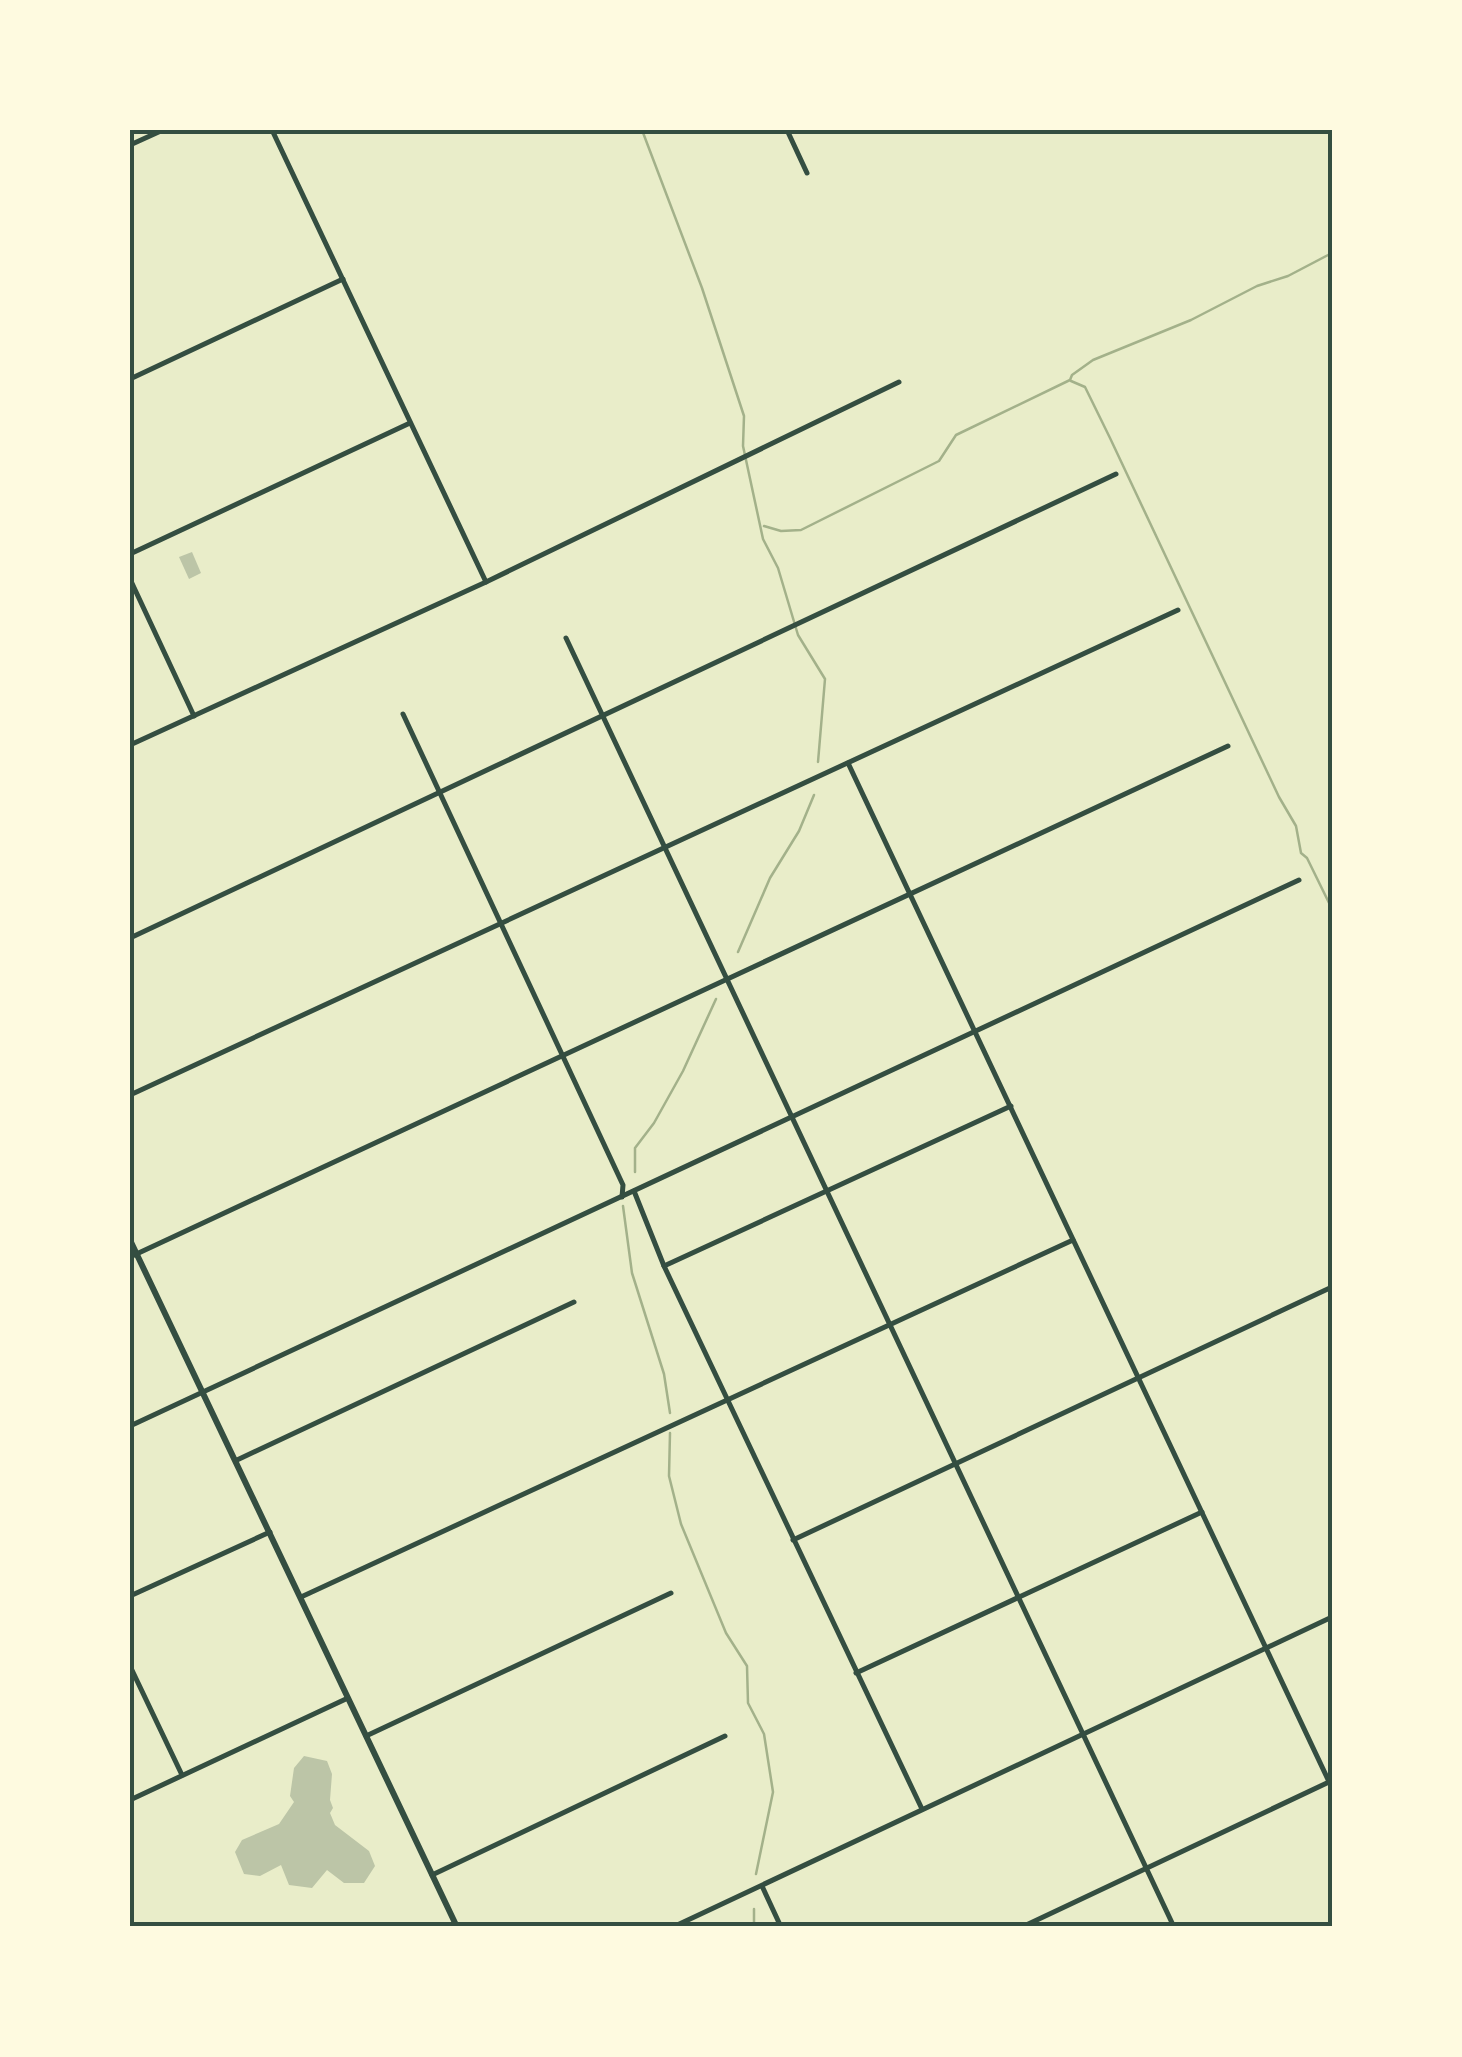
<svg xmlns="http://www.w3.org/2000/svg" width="1462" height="2057" font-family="'Alegreya Sans',sans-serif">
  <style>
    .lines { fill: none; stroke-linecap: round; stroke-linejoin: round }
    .stream { stroke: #a3b18a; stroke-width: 2.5 }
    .building { fill: #bcc5a7 }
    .minor { stroke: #344e41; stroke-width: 5 }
    .tertiary { stroke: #344e41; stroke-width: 5 }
    .secondary { stroke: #344e41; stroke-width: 6 }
    .neatline { fill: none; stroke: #344e41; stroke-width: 4 }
  </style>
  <rect width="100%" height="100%" fill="#e9edc9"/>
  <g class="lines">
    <g class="stream">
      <path d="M642,130l60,158 42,128 -1,30 20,93 15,29 20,67 27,44 -7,83"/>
      <path d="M1071,381l14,6 25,51 169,359 17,29 5,27 6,5 25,51"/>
      <path d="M764,526l17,5 20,-1 138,-69 17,-26 114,-55 2,-5 21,-15 98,-40 66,-34 31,-10 44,-23"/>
      <path d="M738,952l32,-74 29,-47 15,-36"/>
      <path d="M635,1172v-24l19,-25 29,-52 33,-72"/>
      <path d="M623,1206l9,67 32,101 6,39"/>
      <path d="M670,1433l-1,43 12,48 45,109 21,33 1,37 16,31 9,58 -17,82"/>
      <path d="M754,1927v-18"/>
    </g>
  </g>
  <g class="building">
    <path d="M192,552l9,21 -12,6 -10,-22z"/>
    <path d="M304,1756l23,5 5,13 -2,26 3,8 -3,5 5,12 34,26 6,15 -11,17h-20l-17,-13 -15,18 -23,-3 -8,-20 -21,11 -16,-2 -9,-22 7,-12 37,-16 15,-22 -4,-6 4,-28z"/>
  </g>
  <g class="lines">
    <g class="minor">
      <path d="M272,130l214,452"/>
      <path d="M787,130l20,43"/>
      <path d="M130,145l33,-15"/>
      <path d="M130,379l213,-100"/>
      <path d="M130,554l280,-131"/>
      <path d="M130,579l64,137"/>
      <path d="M566,638l608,1289"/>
      <path d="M403,714l220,471 -1,12"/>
      <path d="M130,745l356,-163 413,-200"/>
      <path d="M848,763l484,1025"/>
      <path d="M130,938l986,-464"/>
      <path d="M130,1095l1048,-485"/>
      <path d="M634,1191l30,75 258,543"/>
      <path d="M130,1257l1098,-511"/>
      <path d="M664,1266l347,-160"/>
      <path d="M130,1426l1169,-546"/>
      <path d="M237,1460l337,-158"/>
      <path d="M793,1540l539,-253"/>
      <path d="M130,1596l140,-64"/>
      <path d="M301,1597l772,-357"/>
      <path d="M130,1666l52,109"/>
      <path d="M856,1673l346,-161"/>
      <path d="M366,1736l305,-143"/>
      <path d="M130,1800l218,-102"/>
      <path d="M432,1875l293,-139"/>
      <path d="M762,1886l19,41"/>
      <path d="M1022,1927l307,-145"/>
    </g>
    <path class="tertiary" d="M673,1927l659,-310"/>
    <path class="secondary" d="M130,1240l327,687"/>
  </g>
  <rect width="1462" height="2057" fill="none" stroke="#fefae0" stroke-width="265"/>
  <rect x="132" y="132" width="1198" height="1792" class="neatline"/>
</svg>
